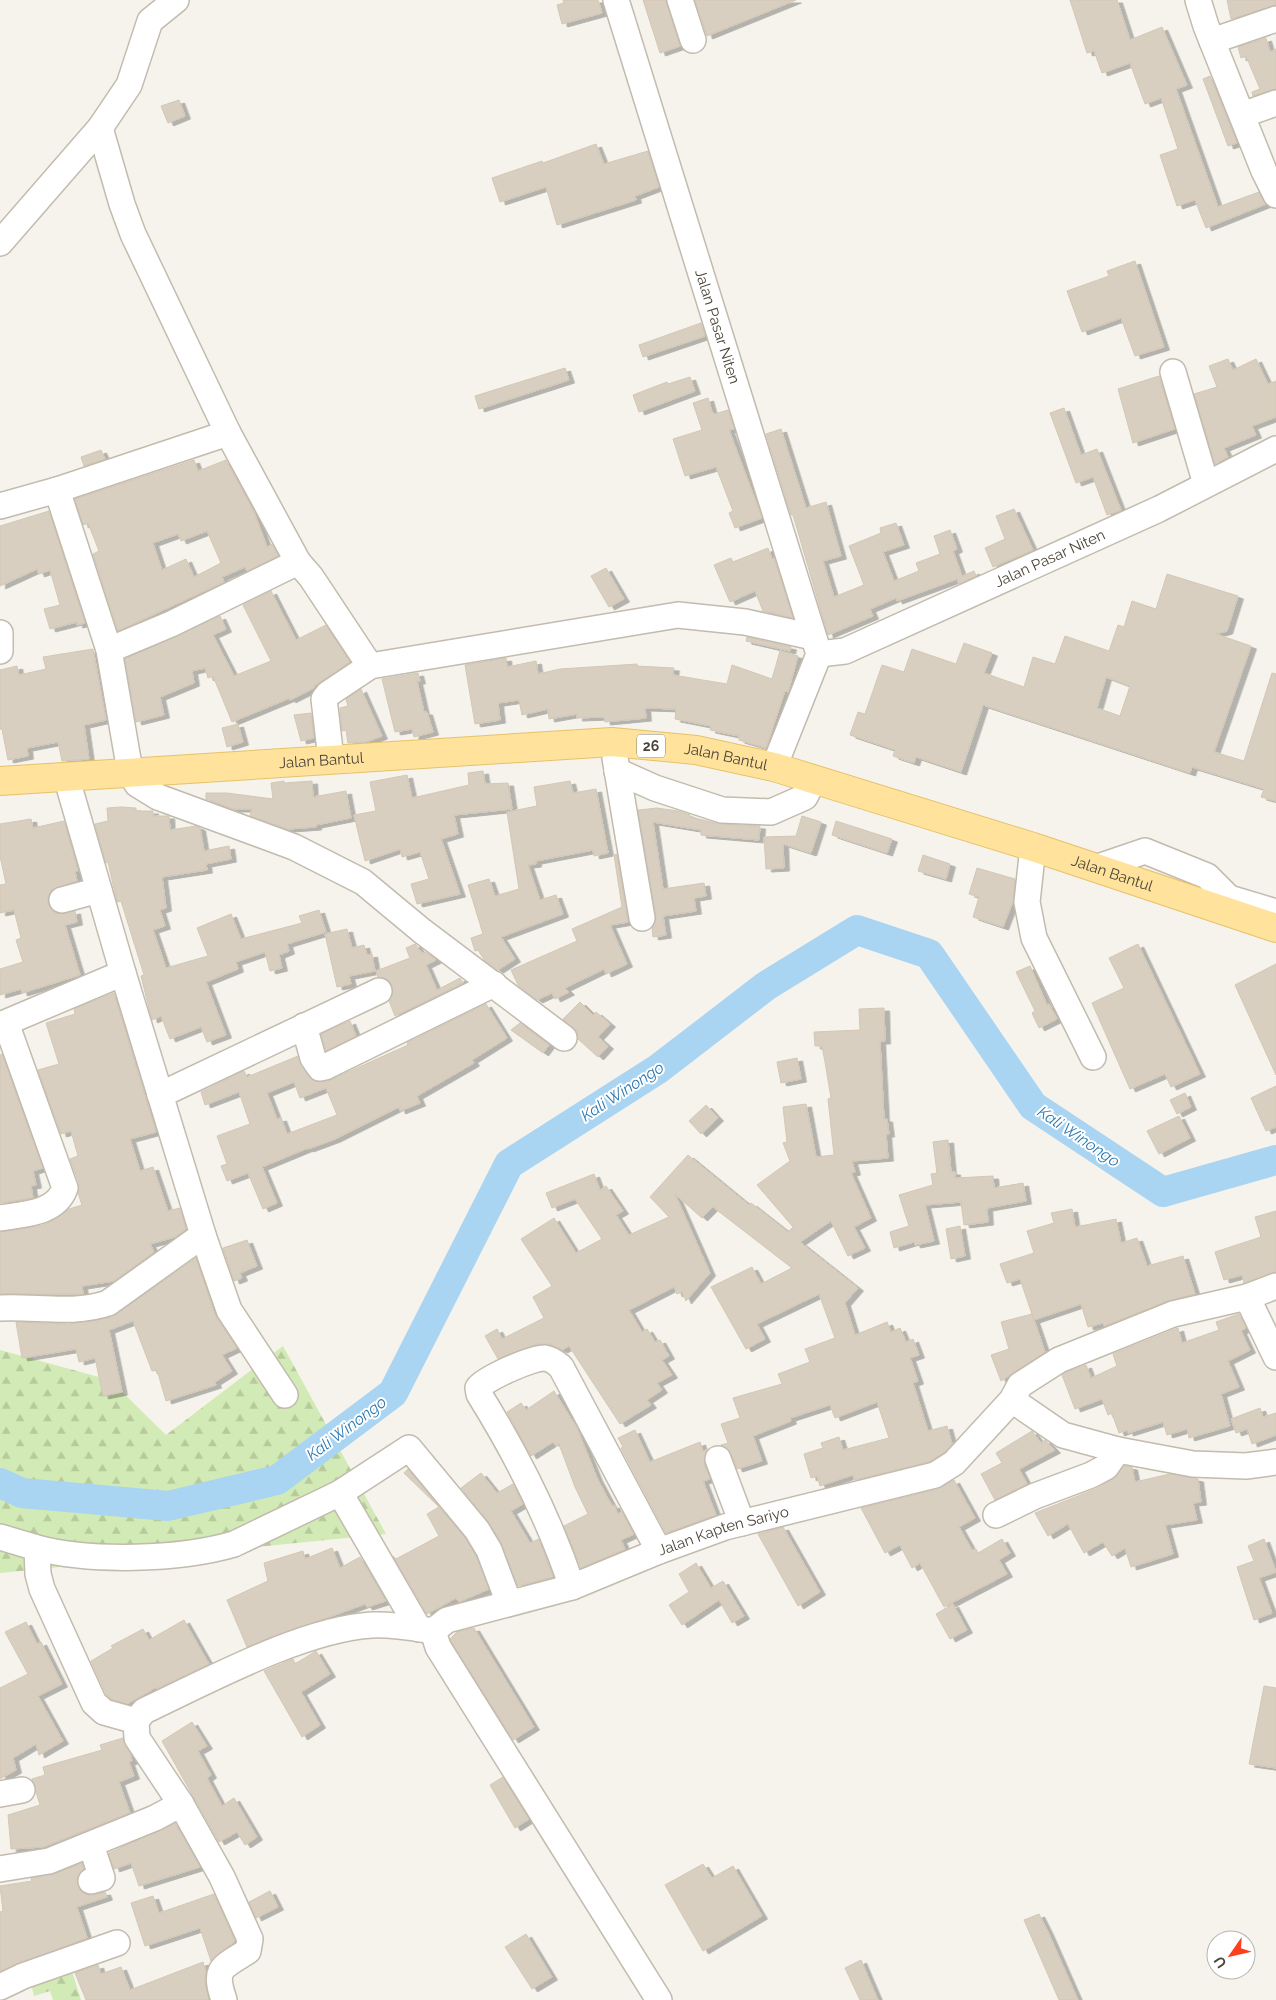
<svg xmlns="http://www.w3.org/2000/svg" width="1276" height="2000" font-family="Raleway,sans-serif">
  <style>
    .forest { fill: url(#forest-firs) }
    .lines { fill: none; stroke-linecap: round; stroke-linejoin: round }
    .river { stroke: #a9d4f2; stroke-width: 30 }
    .building { fill: #d8cfc1; stroke: #d3c7b4; fill-rule: evenodd; filter: url(#shadow) }
    .minor-casing { stroke: #c2bbae; stroke-width: 28 }
    .major-casing { stroke: #e6c16a; stroke-width: 30 }
    .minor { stroke: #fff; stroke-width: 25 }
    .major { stroke: #ffe39c; stroke-width: 28 }
    .labels { text-anchor: middle; stroke-width: 4; stroke-linejoin: round; paint-order: stroke }
    .shield { fill: #fff; stroke: #817c74; stroke-width: 1 }
    .shield-label { font-size: 14px; font-weight: bold; fill: #4b4439 }
    .street-label { font-size: 15px; fill: #4b4439; stroke: #fff }
    .water-label { font-size: 16px; font-style: italic; fill: #2e7ab2; stroke: #fff }
  </style>
  <defs>
    <pattern id="forest-firs" width="22" height="20" patternUnits="userSpaceOnUse" patternTransform="scale(1.25)"><rect width="22" height="20" fill="#d2eab5"/><path d="M5 1l3.5 6h-7zM16 11l3.5 6h-7z" fill="#b6ca9c"/></pattern>
    <filter id="shadow"><feDropShadow dx="5.5" dy="3" stdDeviation="0" flood-color="#0004"/></filter>
  </defs>
  <rect width="100%" height="100%" fill="#f6f3ec"/>
  <g class="forest">
    <path d="M283,1346l103,188 -386,39v-223l110,30 56,55z"/>
    <path d="M70,1965l11,35h-28l-3,-9 -16,5 -4,-17z"/>
  </g>
  <g class="lines">
    <path class="river" d="M0,1483l22,10 146,13 109,-26 116,-87 116,-229 149,-95 108,-83 91,-56 72,24 104,152 130,86 113,-32"/>
  </g>
  <g class="building">
    <path d="M563,0h35l4,13 -40,11 -5,-19 7,-2z"/>
    <path d="M643,0h23l14,46 -20,7z"/>
    <path d="M695,0h101l-89,36z"/>
    <path d="M1070,0h47l13,40 32,-13 25,58 -11,4 42,118 41,-15 7,12 -60,24 -11,-28 -18,6 -17,-51 18,-6 -17,-51 -16,6 -15,-41 -28,10 -8,-22 -7,2z"/>
    <path d="M1227,0h49v5l-45,14z"/>
    <path d="M1266,38l4,14 6,-3v40l-23,7 -1,-4 8,-3 -14,-33 -5,2 -3,-11z"/>
    <path d="M1210,76l27,67 -9,3 -25,-67z"/>
    <path d="M179,100l6,16 -17,7 -7,-17z"/>
    <path d="M596,144l8,20 44,-13 11,36 -24,9 1,4 -79,25 -11,-38 -46,15 -8,-24 50,-17 1,2z"/>
    <path d="M1135,261l29,86 -29,9 -14,-38 -39,14 -15,-41 42,-15 -2,-5z"/>
    <path d="M701,323l4,13 -62,21 -4,-12z"/>
    <path d="M1228,359l5,11 23,-11 12,25 8,-3v36l-24,9 4,9 -32,13 4,9 -13,7 -21,-70 23,-7 -8,-21z"/>
    <path d="M565,368l4,12 -90,29 -4,-13z"/>
    <path d="M1159,376l16,53 -42,14 -15,-54z"/>
    <path d="M690,377l5,14 -56,21 -6,-17 34,-13 1,2z"/>
    <path d="M708,398l4,14 3,2 13,-4 6,19 -5,1 33,88 -27,10 -6,-15 4,-2 -17,-44 -31,9 -12,-37 29,-9 -9,-27z"/>
    <path d="M1064,408l17,47 16,-6 24,61 -14,5 -14,-38 -17,6 -26,-70z"/>
    <path d="M781,429l25,79 20,-6 15,54 -18,5 11,36 30,-12 -15,-39 32,-13 -1,-5 16,-5 8,22 -21,7 11,29 25,-10 -3,-8 24,-9 -6,-18 16,-6 7,19 -4,2 9,25 12,-5 2,5 -17,8 -2,-5 -60,22 -1,-3 -26,11 3,7 -45,19 -35,-120h-2l-25,-81z"/>
    <path d="M101,450l4,9 -21,7 -3,-9z"/>
    <path d="M194,460l4,11 28,-11 28,52 13,35 5,-3 6,12 -31,15 -2,-4 -23,10 2,5 -106,49 -25,-77 6,-3 -11,-28 -5,2 -8,-26zM207,531l14,32 -27,14 -8,-18 -24,11 -9,-27 25,-9 3,7z"/>
    <path d="M1014,509l19,41 -40,17 -8,-19 20,-9 -9,-23z"/>
    <path d="M49,511l36,112 -8,2v-3l-27,7 -6,-20 16,-4 -10,-35 -11,4 -2,-5 -37,17v-60z"/>
    <path d="M768,548l4,11 2,-1 19,60 -30,-7 -8,-20 -25,11 -16,-37 17,-7 2,4z"/>
    <path d="M606,568l18,31 -15,8 -18,-31z"/>
    <path d="M1167,574l71,22 -11,35 -11,3 35,12 -37,106 30,9 28,-88 4,1v127l-15,-4 3,-8 -72,-22 -2,6 -207,-68 -22,67 -45,-15 -2,6 -21,-7 2,-6 -45,-15 8,-23 7,2 17,-49 22,7 8,-23 44,15 8,-21 28,10 -8,20 40,14 9,-30 22,7 10,-28 44,15 9,-26 6,2 8,-26 24,8zM1106,677l24,9 -10,30 -23,-8z"/>
    <path d="M271,591l25,49 30,-15 24,37 -36,24v2l-24,12v-2l-58,24 -19,-46 -5,2 -3,-10 -13,3 2,12 -34,14 4,18 -28,7 -11,-63 95,-43 6,13 -13,6 21,41 37,-15 -28,-56z"/>
    <path d="M747,637l44,10 -1,4 -44,-10z"/>
    <path d="M93,649l13,71 -22,5 5,34 -27,2 -4,-19 -31,6 1,8 -20,4 -6,-31h-2v-59l17,-4 2,9 27,-6 -3,-12z"/>
    <path d="M780,651l18,5 -10,36 -3,-1 -19,57 -27,-8v-4l-29,-6 1,-4 -36,-7 1,-10 -31,-1 1,10 -41,4 -1,-5 -27,1v-4l-28,5 -1,-10 -26,6 -3,-15 -21,3 2,17 -25,4 -10,-59 41,-7 1,9 29,-6 2,13 22,-5 77,-5v2l37,2 -1,7 54,9 5,-19 40,14z"/>
    <path d="M418,673l2,8h-3l7,31h3l6,20 -19,5 -2,-8 -17,3 -13,-53z"/>
    <path d="M361,689l21,47 -16,6 -18,1 -2,-13 -4,1 -2,-23 8,-2 -2,-7z"/>
    <path d="M311,713l3,25 -13,3 -7,-26z"/>
    <path d="M238,724l5,18 -16,5 -5,-19z"/>
    <path d="M483,771l2,13 23,-1 4,26 -58,6 4,19 -17,5 19,55 -43,10 -6,-20 18,-5 -9,-27 -18,5 -2,-8 -35,12 -11,-46 22,-4 -6,-29 37,-7 5,23 57,-13 -1,-12z"/>
    <path d="M284,781v2l28,-2 1,16 33,-6 5,27 -35,7v2l-28,2 -38,-13 2,-7h-19l-27,-10v-6h21l46,6 -2,-16z"/>
    <path d="M570,781l3,12 23,-4 12,64 -14,3 -1,-6 -57,11v3l-8,1 12,35 16,-5 7,19 -62,23 14,22 -17,11 -13,-9 -7,-11 -3,1 -4,-13 12,-4 -15,-49 21,-6 6,17 24,-7 -12,-77 30,-6 -3,-19z"/>
    <path d="M121,807l15,1v3h17v5h16l1,14 26,-4 4,2 4,23 25,-5 2,13 -25,5 1,6 -45,7 4,31 -6,2 5,16 -12,4 13,38 42,-12 -11,-28 34,-14 10,25 61,-16 -3,-7 20,-6 7,22 -39,12 2,7 -10,4 3,13 -12,3 -5,-19 -29,10 2,7 -32,13 20,53 -19,7 -6,-15 -31,12 -9,-23 -9,4 -11,-44 3,-1 -23,-74 -4,1 -9,-40 -2,1 -11,-39 13,-3 -1,-13z"/>
    <path d="M657,808l21,3 12,4v2l30,7 40,2 -1,14 -58,-5v-5l-48,-8 10,67 41,-6 2,13 -12,2 2,13 -33,5 3,19 -13,2 -1,-9 4,-12 -18,-106z"/>
    <path d="M802,816l19,6 -10,31 -28,-9 1,24 -18,1 -2,-32 32,-1z"/>
    <path d="M31,819l2,9 31,-7 14,50 -3,1 2,9 -25,9 -4,6v7l4,7 6,4 17,-3 2,11 -12,3 15,50 -58,18 -1,-4 -21,6v-26l23,-7 -7,-22 5,-2 -7,-28 -14,3v-28l6,-1 -6,-28v-32z"/>
    <path d="M836,821l56,18 -5,14 -55,-18z"/>
    <path d="M617,854l11,68 -18,3 17,39 -21,10 -2,-5 -39,19 4,4 -14,7 -3,-6 -15,7 -19,-15 -7,-15 66,-29 -5,-12 50,-22 -8,-52z"/>
    <path d="M923,855l27,9 -4,15 -28,-8z"/>
    <path d="M977,868l38,11 -2,22 -10,26 -30,-10 6,-20 -10,-3z"/>
    <path d="M347,929l5,19 12,-3 3,10 5,-1 3,17 -26,5 2,8 -14,3 -12,-53z"/>
    <path d="M415,944l7,9 4,-1 10,8 -10,5 11,25 23,-12 3,5 -68,33 -6,-15 4,-8 -1,-8 -5,-6 -9,-2 -2,-6 34,-13 -4,-10z"/>
    <path d="M1138,944l62,130 -29,13 -6,-13 -35,15 -38,-86 32,-15 -15,-30z"/>
    <path d="M1276,964v111l-41,-90z"/>
    <path d="M1030,966l17,39 2,-1 8,15 -18,9 -7,-15 3,-2 -19,-39z"/>
    <path d="M114,993l42,139 -26,7 10,32 13,-4 15,44 12,-3 6,21 -11,8 -25,7 4,8 -40,29 -32,5 1,8h-83v-62l43,-7 11,-5 15,-11 13,-4 -4,-12 1,-10 -9,-24 8,-3 -7,-25 -10,3 -23,-64 21,-6 -13,-41 29,-9 -1,-5z"/>
    <path d="M580,1002l13,13 3,-3 14,12 -12,13 10,9 -10,11 -20,-18 -1,-7 -14,-13z"/>
    <path d="M486,1004l21,34 -35,22 2,3 -57,33 3,7 -20,8 -1,-4 -64,32 -27,10v-1l-46,19 15,36 -14,6 -15,-36 -21,8 -6,-15 6,-2 -10,-28 33,-12 -11,-32 -34,13 -4,-13 43,-21 3,6 51,-21 11,21 6,4h13l80,-36 -1,-2zM294,1082l6,16 26,-10 11,27 -50,19 -6,-16 -4,1 -10,-26z"/>
    <path d="M884,1008l1,33h-5l4,78h3l2,15h-3l2,24 -36,3 3,11 -4,1 20,45 -17,9 11,21 -17,8 -17,-35 -31,21 58,46 -13,15 10,32 32,-13 4,10 9,-4 6,14 7,-3 6,16 -9,3 8,23 -5,2 15,48 19,-5 5,18 -7,8 -16,10 -75,18 -1,-5 -33,11 -3,-10 -6,2 -7,-24 19,-6 -2,-5 18,-6 4,13 46,-12 -12,-36 -42,16 -5,-13 -40,13 1,3 -38,15 9,25 -25,8 -6,-15 -10,-9 7,-2 -7,-19 19,-6 -7,-20 49,-14 -4,-10 32,-12 -5,-13 30,-11 -16,-44 -62,30 8,15 -19,10 -35,-62 41,-20 9,17 31,-16 -79,-61 -11,11 -27,-24 35,79 -24,28 -4,-9 -5,2 -3,-7 -45,23 13,22 5,-3 8,13 5,-2 9,16 -7,4 10,15 -15,8 5,7 -15,10 4,5 -31,19 -51,-78 -7,4 -12,-6h-13l-39,15 -13,-23 12,-7 5,10 42,-21 -11,-21 19,-11 -31,-47 33,-21 22,35 26,-14 -27,-40 -23,9 -6,-15 48,-19 6,16 6,-4 17,25 -7,4 13,20 40,-18 -19,-20 38,-42 61,50 2,-2 37,29 5,-5 -36,-42 33,-24 -7,-18 4,-1 -4,-35 23,-3 10,53 18,-2 -6,-56 3,-1 -6,-36 -3,-16h-7l-1,-14 46,-2 -1,-21z"/>
    <path d="M350,1021l6,15 -30,15 -5,-17z"/>
    <path d="M520,1023l29,22 -6,8 -32,-23z"/>
    <path d="M2,1054l41,114 -10,3 3,14 -5,1 2,12 -33,5v-148z"/>
    <path d="M797,1058l4,21 -20,4 -4,-21z"/>
    <path d="M1276,1086v41l-10,4 -15,-33z"/>
    <path d="M1185,1093l6,14 -14,7 -7,-14z"/>
    <path d="M706,1105l12,13 -17,16 -12,-13z"/>
    <path d="M1179,1116l11,22 -31,16 -12,-23z"/>
    <path d="M948,1140l3,32h4v6l38,-2 1,12 29,-5 3,18 -39,7 1,14 -24,3 -3,-23 -36,3 9,36 -19,4 -1,-3 -20,6 -4,-16 19,-6 -10,-31 34,-10 -2,-11 6,-1 -4,-31z"/>
    <path d="M1072,1209l3,18 41,-8 5,24 16,-5 10,28 36,-10 12,38 -27,7 -64,25 -1,-3 -15,4 -7,-23 -47,16 -14,-41 -13,4 -7,-19 34,-11 -7,-22 27,-8 -3,-10z"/>
    <path d="M1276,1211v61l-32,11 -2,-8 -18,5 -9,-28 46,-15 -6,-20z"/>
    <path d="M960,1226l5,30 -14,3 -5,-30z"/>
    <path d="M247,1240l10,26 -17,7 2,5 -8,3 -11,-33z"/>
    <path d="M196,1258l19,57 22,33 -15,7 10,16 -17,11 1,3 -50,16 -9,-31 -5,1 -19,-50 -24,9 13,62 -19,4 -8,-38 -16,4 -3,-13 -54,9 -6,-36 53,2 43,-7z"/>
    <path d="M1032,1314l13,38 -44,29 -10,-26 18,-6 -8,-27z"/>
    <path d="M1239,1314l7,14 -5,3 9,19 -22,11 11,26 -18,7 9,32 -41,12 -2,-9 -20,6 -4,-13 -35,11 -1,-3 -8,3 -7,-20 -4,2 -6,-16 -27,10 -13,-34 3,-2 21,-8 5,13 26,-12 -4,-12 65,-26 4,15 37,-13 -3,-8z"/>
    <path d="M554,1391l23,37 20,50 15,28 2,-1 4,9 4,-2 12,22 -13,6 4,9 -44,19 -17,-42 24,-12 -13,-27 -16,-43 -3,2 -3,-4 -22,14 -24,-44 14,-9 5,7z"/>
    <path d="M1260,1408l3,9 13,-4v22l-24,9 -5,-15 -11,4 -5,-14z"/>
    <path d="M635,1430l15,32 50,-20 3,9 4,-1 -3,14 6,15 -7,2 13,34 -50,18 -45,-85 2,-1 -5,-9z"/>
    <path d="M1032,1431l9,12 4,-3 10,10 -36,19 8,15 -32,16 -14,-26 21,-11 -6,-10z"/>
    <path d="M1124,1466l8,1 3,15 35,-8 28,5 3,23 -8,1 4,17 -32,5 8,29 -42,13 -6,-19 -13,8 -9,-14 -19,11 -16,-29 -20,12 -13,-23 63,-25 15,-9z"/>
    <path d="M408,1469l57,69 11,18 13,33 -30,13 -3,-4 -29,16 -34,-58 3,3 43,-23 -12,-22 12,-7 -35,-34z"/>
    <path d="M481,1473l16,20 16,-9 10,20 -12,7 19,32 9,-4 14,38 -35,9 -17,-43 -13,-22 -27,-33z"/>
    <path d="M954,1480l21,38 -16,9 13,23 4,-1 2,4 24,-14 8,14 -11,7 8,14 -63,33 -24,-44 -8,5 -12,-23 -15,8 -24,-45 77,-19z"/>
    <path d="M783,1527l37,65 -22,14 -40,-72z"/>
    <path d="M1264,1539l12,33 -17,6 13,35 -18,7 -17,-53 17,-6 -6,-15z"/>
    <path d="M332,1548l8,20 20,-11 26,44 -19,6 -2,-3 -118,43 -20,-47 41,-19 -4,-18 39,-12 2,8z"/>
    <path d="M696,1563l15,25 12,-7 21,35 -12,7 -13,-23 -37,25 -13,-20 20,-13 -10,-18z"/>
    <path d="M953,1604l14,26 -17,9 -14,-25z"/>
    <path d="M184,1620l25,44 -53,25 -1,-1 -28,16 -16,-5 -5,-5 -15,-33 22,-13 -2,-2 32,-17 6,11z"/>
    <path d="M26,1622l11,22 4,-2 21,42 -24,12 25,45 -24,14 -3,-11 -23,14 3,12 -16,9v-91l28,-14 -23,-42z"/>
    <path d="M474,1628l60,99 -21,13 -62,-99 -1,-2 7,-7z"/>
    <path d="M316,1651l14,23 -29,18 19,33 -18,12 -38,-66 29,-12 2,5z"/>
    <path d="M1264,1686l12,2v80l-27,-4z"/>
    <path d="M192,1722l15,24 -9,5 13,24 -4,3 15,28 12,-8 23,39 -12,8 -8,-13 -18,10 -57,-101z"/>
    <path d="M123,1738l7,15 2,8 -3,1 5,14 -15,6 11,31 -87,34 -32,2 -3,-34 32,-10 -8,-26 13,-4 -2,-8 59,-17 -2,-5z"/>
    <path d="M503,1777l26,42 -14,9 -25,-43z"/>
    <path d="M175,1823l25,44 -61,19 -8,-23 -17,6 -5,-16z"/>
    <path d="M82,1863l2,6 -7,9 4,13 7,4 17,-3 2,5 -30,10 10,31 -87,33v-59l3,-1 -3,-25 32,-5 -1,-3 23,-4z"/>
    <path d="M703,1864l9,14 21,-12 29,50 -59,35 -38,-66z"/>
    <path d="M270,1891l8,16 -22,11 -7,-16z"/>
    <path d="M214,1894l21,47 -24,20 -11,-33 -55,18 -14,-43 22,-7 6,17z"/>
    <path d="M1039,1914l9,18 30,68h-19l-35,-80z"/>
    <path d="M526,1934l26,43 -20,12 -27,-42z"/>
    <path d="M861,1960l5,12 12,28h-18l-15,-32z"/>
    <path d="M203,1962l3,9 -1,12 4,17h-123l-11,-27 23,-8 3,9 20,-7 9,23z"/>
  </g>
  <g class="lines">
    <g class="minor-casing">
      <g id="minor">
        <path id="s1" d="M616,0l203,654 -45,113"/>
        <path d="M680,0l13,40"/>
        <path d="M1198,0l8,26 58,145 12,24"/>
        <path d="M1212,41l64,-22"/>
        <path d="M1242,115l34,-12"/>
        <path d="M100,128l22,76 11,30 95,199"/>
        <path d="M0,243l100,-115 29,-43 21,-64 26,-21"/>
        <path d="M1173,372l33,112"/>
        <path d="M57,490l52,160 21,121 7,13 21,13 136,50 69,35 59,49 142,107"/>
        <path d="M0,506l57,-16 171,-57 70,129 13,15 59,89"/>
        <path d="M0,633v18"/>
        <path d="M109,650l62,-26 127,-62"/>
        <path id="s2" d="M819,654l26,-3 314,-142 117,-60"/>
        <path d="M615,758l27,160"/>
        <path d="M331,759l-7,-60 4,-5 42,-28 308,-51 67,7 68,15"/>
        <path d="M617,771l38,17 67,22 49,2 34,-15 9,-18"/>
        <path d="M1033,847l-6,55 7,36 59,119"/>
        <path d="M1095,868l50,-17 62,25 22,22 47,14"/>
        <path d="M62,900l37,-10"/>
        <path d="M0,1025l123,-52"/>
        <path d="M304,1026l9,32 7,10 5,-1 169,-83"/>
        <path d="M160,1095l219,-104"/>
        <path d="M0,1218c23,-4 56,-4 65,-30l-59,-165"/>
        <path d="M203,1235l26,75 56,85"/>
        <path d="M1247,1297l29,60"/>
        <path d="M0,1308c36,-2 73,7 108,-5l95,-68 -80,-262 -57,-197"/>
        <path d="M1012,1400l51,35 55,15 75,14 53,2 30,-4"/>
        <path d="M718,1459l24,64"/>
        <path d="M340,1493l79,136"/>
        <path d="M996,1515l39,-19 56,-21 15,-8 12,-17"/>
        <path d="M0,1537l37,11 1,26 4,15 52,114 10,9 32,9"/>
        <path d="M37,1548c54,14 142,12 197,-4l106,-51 69,-45 68,82 12,20 20,53"/>
        <path d="M572,1587c-23,-69 -55,-132 -93,-193l-1,-6c6,-9 55,-31 67,-30 7,1 11,5 16,9l98,184"/>
        <path d="M0,1794l22,-4"/>
        <path d="M181,1804l41,73 28,62 -2,12c-26,17 -35,16 -24,49"/>
        <path d="M0,1869l49,-8 106,-43 26,-14 -44,-66 -1,-17 8,-10c64,-30 159,-82 228,-86 20,-1 42,3 61,6"/>
        <path d="M91,1881l11,-3 -11,-33"/>
        <path d="M0,1987l23,-11 94,-33"/>
        <path id="s3" d="M659,2000l-221,-353 -5,-16 14,-11 125,-33 87,-36 66,-24 210,-52 19,-12 58,-63 8,-15 39,-25 114,-46 74,-17 29,-11"/>
      </g>
    </g>
    <g class="major-casing">
      <g id="major">
        <path id="s4" d="M0,781l612,-39 84,8 78,17 259,80 243,81"/>
      </g>
    </g>
    <use href="#minor" class="minor"/>
    <use href="#major" class="major"/>
  </g>
  <g class="labels">
    <rect class="shield" x="637" y="734.5" width="28" height="23" rx="4"/>
    <g class="shield-label">
      <text x="651" y="751">26</text>
    </g>
    <g class="street-label">
      <text dy="5" stroke="none"><textPath href="#s1" startOffset="342">Jalan Pasar Niten</textPath></text>
      <text dy="5" stroke="none"><textPath href="#s2" startOffset="251">Jalan Pasar Niten</textPath></text>
      <text dy="5" stroke="none"><textPath href="#s4" startOffset="728">Jalan Bantul</textPath></text>
      <text dy="5" stroke="none"><textPath href="#s4" startOffset="322">Jalan Bantul</textPath></text>
      <text dy="5" stroke="none"><textPath href="#s4" startOffset="1132">Jalan Bantul</textPath></text>
      <text dy="5" stroke="none"><textPath href="#s3" startOffset="742">Jalan Kapten Sariyo</textPath></text>
    </g>
    <g class="water-label">
      <text transform="translate(622 1091) rotate(-33)" y="6">Kali Winongo</text>
      <text transform="translate(1079 1136) rotate(34)" y="6">Kali Winongo</text>
      <text transform="translate(346 1428) rotate(-37)" y="6">Kali Winongo</text>
    </g>
  </g>
  <g transform="translate(1231 1955) rotate(236)"><circle r="24" fill="#ffffff" stroke="#b7b4b0"/>
  <path d="M0-4L9 19L0 12L-9 19Z" fill="#fc3f1d"/>
  <text y="-8" font-size="14" font-weight="bold" text-anchor="middle" fill="#4b4439">U</text>
  </g>
</svg>
